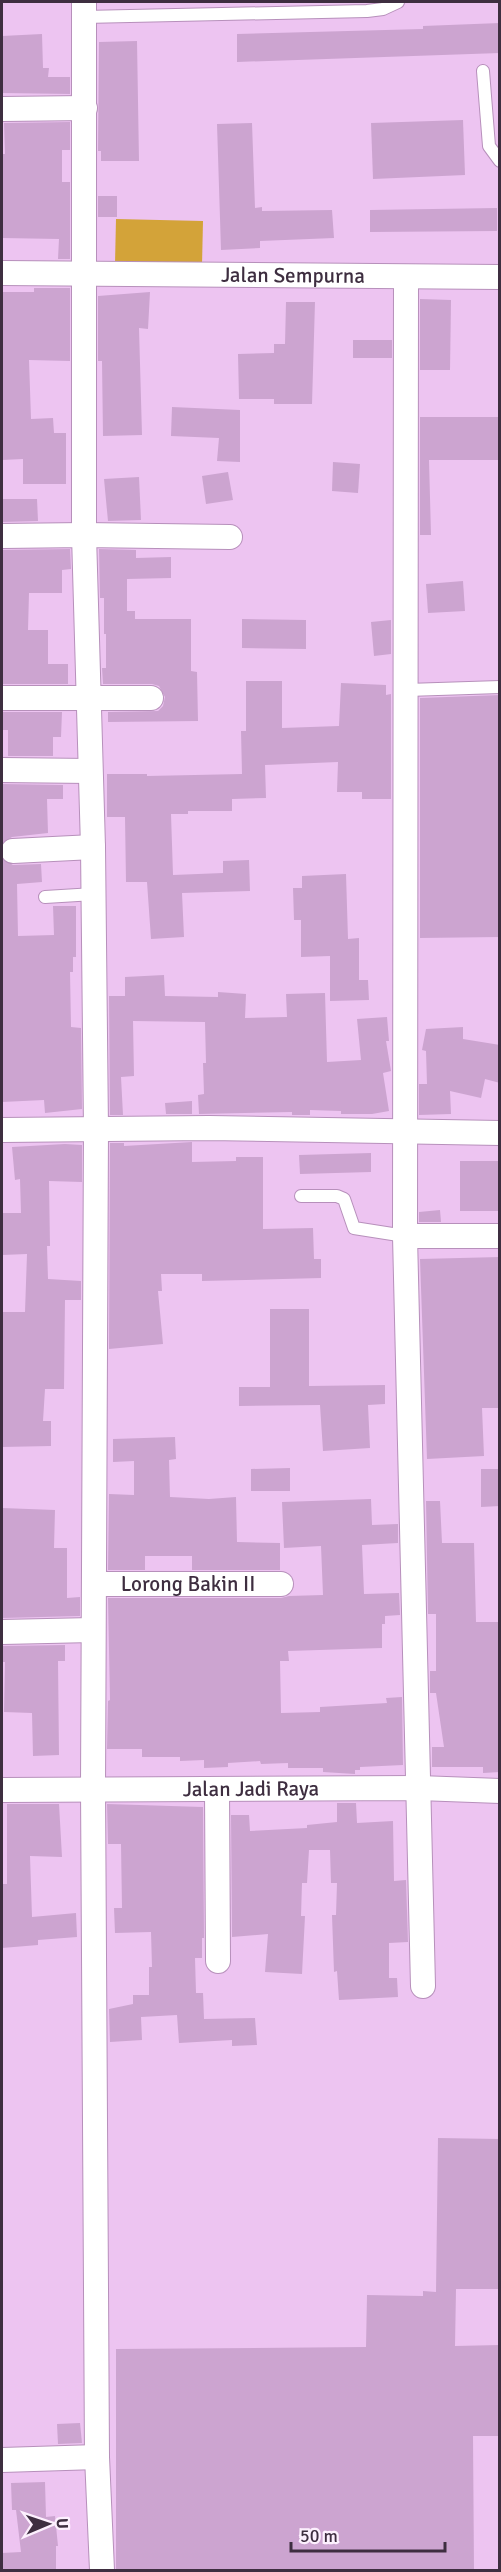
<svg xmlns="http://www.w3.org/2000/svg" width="501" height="2572" font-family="Signika,sans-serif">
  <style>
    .green { fill: #d3a339 }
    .building { fill: #cca4d0 }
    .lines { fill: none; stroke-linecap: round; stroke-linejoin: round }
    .service-casing { stroke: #b790bb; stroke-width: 14 }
    .minor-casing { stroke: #b790bb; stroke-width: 26 }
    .service { stroke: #fff; stroke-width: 12 }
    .minor { stroke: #fff; stroke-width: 24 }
    .labels { text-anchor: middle; stroke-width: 6; stroke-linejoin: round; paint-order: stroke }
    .street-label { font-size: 21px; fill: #3e2e40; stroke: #fdf0fe }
  </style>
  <rect width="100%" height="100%" fill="#edc4f1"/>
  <path class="green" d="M116,219l87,2 -1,44 -87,-1z"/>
  <g class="building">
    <path d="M500,23v30l-263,9v-28l186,-5v-3z"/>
    <path d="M42,34l1,34h6l-1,9h22v17l-68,-1v-57z"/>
    <path d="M137,41l2,120h-38v-10h-3l1,-109z"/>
    <path d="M463,120l2,55 -92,4 -2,-56z"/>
    <path d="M70,122v28h-8v32h8v77h-12l1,-20 -57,-1v-84h3l-1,-31z"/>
    <path d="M252,123l3,85 7,-1v4l70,-1 2,28 -74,3v7l-39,2 -4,-126z"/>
    <rect x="98" y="196" width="19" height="21"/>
    <path d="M497,208v23l-127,1v-22z"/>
    <path d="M34,288h36v73l-41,-1 2,59 22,-1 1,15h12v51h-43v-25l-21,1v-168h32z"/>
    <path d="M150,292l-2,37 -9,-1 3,107 -39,1 -1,-75h-4v-65z"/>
    <path d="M420,299l31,1 -1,70h-30z"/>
    <path d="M286,302h29l-3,102h-38v-5h-35l-1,-45 36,-1v-9h11z"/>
    <rect x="353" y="340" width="39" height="18"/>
    <path d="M172,407l68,3v52l-23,-1 2,-23 -48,-2z"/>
    <path d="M420,417h80v43h-71l2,75h-11z"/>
    <path d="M333,462l27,2 -2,29 -26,-2z"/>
    <path d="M228,472l5,28 -27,4 -4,-28z"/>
    <path d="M139,477l2,43 -33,1 -4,-42z"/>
    <path d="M2,499h35l1,22 -36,1z"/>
    <path d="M70,549l1,20 -9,1v23h-33l-1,37h20v34h20v20h-66v-134z"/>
    <path d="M99,549l37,1v8l35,-1v21l-44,1v32h8v8h56v52l6,1 1,49 -90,1v-10l50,-1 5,-5 2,-9 -6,-11 -7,-2h-49l-1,-16h4v-34h-2v-36h-4z"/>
    <path d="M463,581l2,30 -37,2 -2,-29z"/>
    <path d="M242,619l64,1v29l-64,-1z"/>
    <path d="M391,620v34l-17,2 -3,-34z"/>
    <path d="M246,681h36v47l57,-2 2,-43 45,2v10l5,-1v105h-29v-7h-25l1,-30 -73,3 1,33 -34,1v12h-44v3h-17l2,61 50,-2v-12l26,-1 1,31 -68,2 2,44 -33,2 -4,-57h-21l-1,-65h-18v-43h40v2l95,-2 -1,-43h5z"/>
    <path d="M500,695v242l-80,1v-240z"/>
    <path d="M2,712h60l-1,25h-8v19h-45v-26h-6z"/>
    <path d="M2,784l61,1v14h-16l1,34 -36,4 -10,6z"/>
    <path d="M2,859l11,6 28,-1 1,18 -25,2 1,52 36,-1 -1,-29h23v51h-3v15h-3l1,55 10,1 1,81 -37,4 -1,-13 -42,2z"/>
    <path d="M346,874l2,65 11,-1v42h9l1,20 -39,1v-45l-29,1v-37h-7l-1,-32h9v-12z"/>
    <path d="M164,975l1,21 53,1v-5l28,2 -1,24 42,-1 -1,-23 39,-1 2,69 34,-2 -4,-41 30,-2 2,24h-3l5,30 -8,2 6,38 -17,3h-31v-3l-31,-1v5h-18v-3l-93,2 -1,-19 6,-1 -1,-31h3l-1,-41 -72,-1 1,55 -13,1 2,38h-13l-1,-119h16v-19z"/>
    <path d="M463,1027v12l37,6v38l-15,-4 -4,19 -31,-7 1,23 -32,1v-31h8l-1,-33 -4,-1 4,-21z"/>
    <path d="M192,1101v13h-26l-1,-11z"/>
    <path d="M192,1142v20l44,-1v-4h27v72l50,-1 1,31h7v19l-119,3v-7h-41l1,17h-4l5,53 -54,5 1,-206h14v3z"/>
    <path d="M65,1144l17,1v37l-33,-1 1,65h-3l1,33 33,2v19h-16l-1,89h-19l-2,32h8v25l-49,1v-135h23l2,-58 -25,1v-42h19l-1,-34 -5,1 -3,-33z"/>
    <path d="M371,1153v19l-71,2 -1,-19z"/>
    <rect x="460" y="1161" width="40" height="50"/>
    <path d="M440,1210l1,12h-22v-10z"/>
    <path d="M500,1257v151h-18l2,48 -57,3 -7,-200z"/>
    <path d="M270,1309h39v77l76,-1v19l-17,1 2,43 -47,3 -3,-46 -81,1v-19h31z"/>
    <path d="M175,1437l1,22 -7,1 1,37 39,2 27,-2 1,45 43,1v27h-88v-14h-47v14h-37l1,-76 25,1v-34l-21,1v-23z"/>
    <path d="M290,1468v23h-39v-22z"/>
    <path d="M481,1469h19v37l-19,1z"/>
    <path d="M371,1499l1,26 26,-1v19l-36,2 2,49 35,-1 1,22 -15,1v8h-3v24l-94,3 1,10h-9l1,52 39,-1v-5l67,-4 -1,-5 16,-1 1,68 -43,2v3h-5v4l-32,-2v-4h-35v-5l-27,1 -1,-3 -32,2v4l-24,1v-8l-24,1v-4h-38v-8h-35l1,-48 2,-1 -2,-102h173l8,-2 34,-1 -2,-49 -37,2 -2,-46z"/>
    <path d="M426,1501h14l2,42h32l2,79h23l1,150 -17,1v-6h-51v-20h12l-8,-54h-6v-22h6v-57h-8z"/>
    <path d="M2,1508l53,2 -1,38h13v50l13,-1v19l-78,2z"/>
    <path d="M65,1645v16h-7l1,94 -26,1 -1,-43 -28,-1 1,-50h-3v-16z"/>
    <path d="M337,1803h19l1,20 36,-2 1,60 12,-1 2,62 -19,1v35h8l1,19 -59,3 -2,-29 -3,1 -2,-57h4l1,-32h-6l-1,-33h-21l-2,33h-5l-1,33h4l-3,58 -37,-2 3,-38 -36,3 -1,-122h18l1,16 57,-3v-3l30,-3z"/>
    <path d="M7,1804h52l3,53 -32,-1 2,61 44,-4 1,24 -39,3v5l-36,3v-64h5z"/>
    <path d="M107,1804l96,3 1,131h-2v20h-7l1,35h7l1,26 51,-1 2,27 -25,1v-6l-53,3 -2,-28 -36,2 1,23 -32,2 -1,-33 24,-5v-9h16v-28h3l-1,-35 -36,1 -1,-25h8l-1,-64h-13z"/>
    <path d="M438,2138l62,1v150h-44l-1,57 45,-1v91h-27l1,135h-358v-222l250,-2 1,-52 56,1v-5l13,1z"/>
    <path d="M80,2423l2,20 -24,1 -1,-20z"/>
    <path d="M45,2482l1,35 9,-1 3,30h-2v25h-54v-18l19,-1 -5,-42h-4l-1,-27z"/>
  </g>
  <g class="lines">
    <g class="service-casing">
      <g id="service">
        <path d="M84,17l283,-6 16,-2 15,-7"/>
        <path d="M483,71l6,75 11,15"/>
        <path d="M407,690l93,-3"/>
        <path d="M45,897l49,-3"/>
        <path d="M301,1196h36l7,3 10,29 51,8"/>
      </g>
    </g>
    <g class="minor-casing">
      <g id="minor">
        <path d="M84,2v533l9,312 3,282 -3,659 4,669 5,113"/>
        <path d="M2,109l83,-1"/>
        <path id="s1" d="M2,273l498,4"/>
        <path d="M406,277l-1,959 18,750"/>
        <path d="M2,536l82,-1 146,2"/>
        <path d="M2,698h149"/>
        <path d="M2,770l88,1"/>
        <path d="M13,851l80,-4"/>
        <path d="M2,1130l207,-2 291,5"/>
        <path d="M405,1236h95"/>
        <path id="s2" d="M95,1584h186"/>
        <path d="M2,1632l91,-2"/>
        <path id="s3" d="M2,1790l417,-2 81,3"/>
        <path d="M217,1790l1,171"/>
        <path d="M2,2460l95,-3"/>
      </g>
    </g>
    <use href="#service" class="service"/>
    <use href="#minor" class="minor"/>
  </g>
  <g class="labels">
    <g class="street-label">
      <text dy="7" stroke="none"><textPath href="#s1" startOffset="291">Jalan Sempurna</textPath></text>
      <text dy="7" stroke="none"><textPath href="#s2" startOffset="93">Lorong Bakin II</textPath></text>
      <text dy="7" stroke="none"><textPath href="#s3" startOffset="249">Jalan Jadi Raya</textPath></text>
    </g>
  </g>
  <rect width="501" height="2572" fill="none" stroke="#3e2e40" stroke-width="6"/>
  <g transform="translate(48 2524) rotate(88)" stroke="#fdf0fe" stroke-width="4.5" paint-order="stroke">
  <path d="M0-4.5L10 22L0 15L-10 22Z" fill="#3e2e40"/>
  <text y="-9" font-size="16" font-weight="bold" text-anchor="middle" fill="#3e2e40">U</text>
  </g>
  <path d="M291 2542v9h154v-9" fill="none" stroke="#3e2e40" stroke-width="3"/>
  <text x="300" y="2542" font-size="18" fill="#3e2e40" stroke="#fdf0fe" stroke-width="4.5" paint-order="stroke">50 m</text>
</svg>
